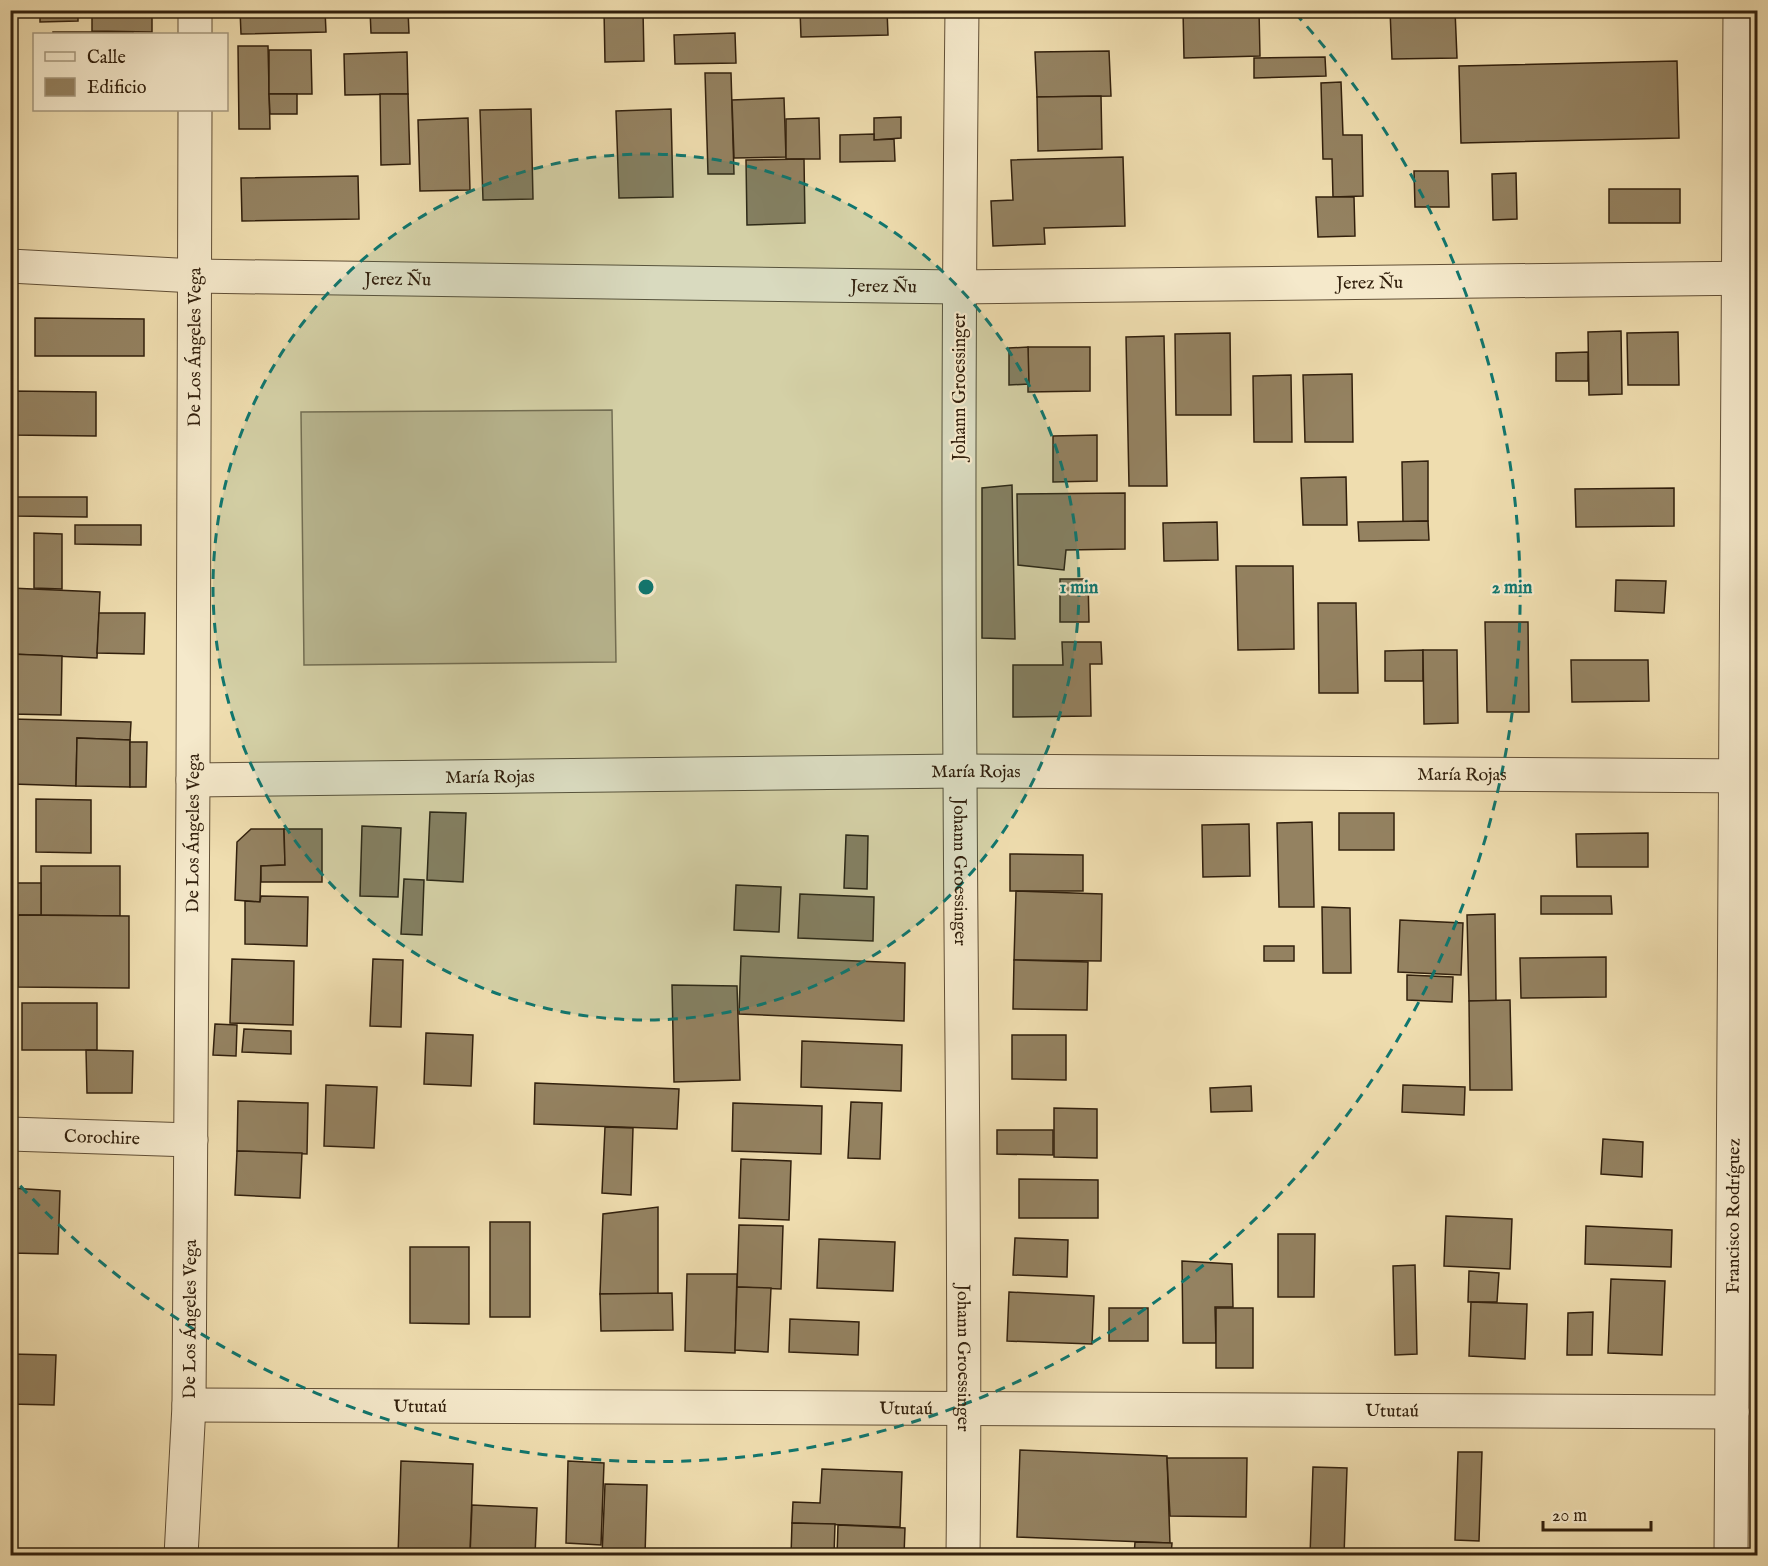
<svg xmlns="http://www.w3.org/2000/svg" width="1768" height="1566" font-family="'IM FELL English',serif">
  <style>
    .grass { fill: #cfbd93; stroke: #806e50; stroke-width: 1.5 }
    .building { fill: #948261; stroke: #32200d; stroke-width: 1.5 }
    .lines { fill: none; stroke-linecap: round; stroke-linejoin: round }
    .minor-casing { stroke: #614f36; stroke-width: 35 }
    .minor { stroke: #f5e9cb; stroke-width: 33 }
    .ring { fill: none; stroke: #0f766e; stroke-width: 3; stroke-dasharray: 10 8 }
    .labels { text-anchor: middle; stroke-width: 4.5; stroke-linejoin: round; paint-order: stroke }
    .street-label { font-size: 18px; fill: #32200d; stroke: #f5e9cb }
    .centre { fill: #0f766e; stroke: #f5e9cb; stroke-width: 3 }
    .ring-label { font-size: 18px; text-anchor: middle; font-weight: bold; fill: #0f766e; stroke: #f5e9cb; stroke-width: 4.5; stroke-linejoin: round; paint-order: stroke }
  </style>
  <rect width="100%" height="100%" fill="#efddaf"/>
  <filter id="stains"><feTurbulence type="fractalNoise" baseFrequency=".00333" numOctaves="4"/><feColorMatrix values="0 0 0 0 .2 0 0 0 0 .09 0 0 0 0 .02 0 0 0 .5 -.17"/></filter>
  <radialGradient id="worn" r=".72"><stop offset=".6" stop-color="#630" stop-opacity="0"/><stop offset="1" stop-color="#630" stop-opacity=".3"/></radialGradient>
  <path class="grass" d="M612,410l4,252 -312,3 -3,-253z"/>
  <g class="building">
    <path d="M40,10h38v11l-38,1z"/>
    <path d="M92,10h60v22l-60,-1z"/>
    <path d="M240,10h85l1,22 -85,2z"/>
    <path d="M370,10h38l1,23h-38z"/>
    <path d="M604,10h39l1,51 -39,1z"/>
    <path d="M800,10h87l1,25 -87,2z"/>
    <path d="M1183,10h76l1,46 -76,2z"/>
    <path d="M1390,10h65l2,48 -65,1z"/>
    <rect x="53" y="32" width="80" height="2"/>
    <path d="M735,33l1,30 -61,1 -1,-29z"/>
    <path d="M238,46h30l2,83h-31z"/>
    <path d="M269,50h42l1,44h-43z"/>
    <path d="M1109,51l2,45 -74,1 -2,-45z"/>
    <path d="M407,52l1,42 -63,1 -1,-41z"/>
    <path d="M1325,57l1,19 -72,2v-20z"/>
    <path d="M1677,61l2,77 -218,5 -2,-77z"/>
    <path d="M705,73h26l3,101h-26z"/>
    <path d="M1341,82l2,53h19l1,61 -30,1 -1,-38h-9l-2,-76z"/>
    <path d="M269,94h28v20h-27z"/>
    <path d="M380,94h28l2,70 -29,1z"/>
    <path d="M1101,96l1,53 -64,2 -1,-54z"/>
    <path d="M784,98l2,59 -52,1 -2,-58z"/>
    <path d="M531,109l2,90 -50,1 -3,-90z"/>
    <path d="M671,109l2,88 -54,1 -3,-87z"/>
    <path d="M901,117v21l-27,2v-22z"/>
    <path d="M468,118l2,72 -50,1 -2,-71z"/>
    <path d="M819,118l1,41h-34v-40z"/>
    <path d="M874,134v6l20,-1 1,22 -55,1v-27z"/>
    <path d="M1123,157l2,69 -81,2 1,16 -52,2 -2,-45 22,-1 -2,-40z"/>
    <path d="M804,159l1,64 -58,2 -1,-65z"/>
    <path d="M1414,171h34l1,36h-34z"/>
    <path d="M1516,173l1,46 -24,1 -1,-46z"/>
    <path d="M358,176l1,43 -117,2 -1,-43z"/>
    <rect x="1609" y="189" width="71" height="34"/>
    <path d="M1316,197h38l1,39 -37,1z"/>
    <path d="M35,318l109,1v37h-109z"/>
    <path d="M1621,331l1,63 -33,1 -1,-63z"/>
    <path d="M1678,332l1,53h-51l-1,-52z"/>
    <path d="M1230,333l1,82h-55l-1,-81z"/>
    <path d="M1164,336l3,150h-38l-3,-149z"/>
    <path d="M1028,347h62v44l-62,1z"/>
    <path d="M1028,347l1,37 -20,1v-37z"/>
    <path d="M1588,352v29h-32v-28z"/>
    <path d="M1352,374l1,68h-48l-2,-67z"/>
    <path d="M1291,375l1,67h-38l-1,-66z"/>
    <path d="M10,391l86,1v44l-86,-1z"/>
    <path d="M1097,435v46l-44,1v-46z"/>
    <path d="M1428,461v60l-25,1 -1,-60z"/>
    <path d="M1346,477l1,48h-44l-2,-47z"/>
    <path d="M1012,485l3,154 -33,-1v-150z"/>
    <path d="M1674,488v38l-98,1 -1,-38z"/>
    <path d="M1125,493v56l-59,1 -2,20 -46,-5 -1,-71z"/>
    <path d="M14,497h73v20l-73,-1z"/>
    <path d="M1428,521l1,19 -70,1 -1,-19z"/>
    <path d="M1217,522l1,38 -54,1 -1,-38z"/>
    <path d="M75,525h66v20l-66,-1z"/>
    <path d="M34,533l28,1v55l-28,-1z"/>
    <path d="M1236,566h57l1,83 -56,1z"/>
    <path d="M1060,579h28l1,43h-29z"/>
    <path d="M1616,580l50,1 -2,32 -49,-2z"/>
    <path d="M10,588l90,4 -3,66 -87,-4z"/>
    <path d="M1318,603h38l2,90h-39z"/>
    <path d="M99,613h46l-1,41 -47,-1z"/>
    <path d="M1485,622h43l1,90h-42z"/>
    <path d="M1062,642h39l1,22h-12l1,52 -78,1v-52h50z"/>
    <path d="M1423,650v31h-38v-30z"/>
    <path d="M1423,650h34l1,73 -34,1z"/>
    <path d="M10,654l52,2 -1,59 -51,-1z"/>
    <path d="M1571,660h77l1,41 -77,1z"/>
    <path d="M12,719l119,3 -1,18 -53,-2 -1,48 -64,-2z"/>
    <path d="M77,738l53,2v47l-54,-1z"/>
    <path d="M130,742h17l-1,45h-16z"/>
    <path d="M36,799l55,1v53l-55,-1z"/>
    <path d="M430,812l36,1 -3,69 -36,-2z"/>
    <rect x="1339" y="813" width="55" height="37"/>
    <path d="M1312,822l2,85h-35l-2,-84z"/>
    <path d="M1249,824l1,52 -47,1 -1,-52z"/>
    <path d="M362,826l39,2 -3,69 -38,-1z"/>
    <path d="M251,829h33l1,36 -24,1 -1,36 -25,-2 2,-58z"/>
    <path d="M284,829h38v53h-61v-16l24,-1z"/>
    <path d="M1648,833v34h-71l-1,-33z"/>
    <path d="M846,835l22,1 -1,53 -23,-1z"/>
    <path d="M1010,854l73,1v36h-73z"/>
    <path d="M41,866h79v50l-79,-1z"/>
    <path d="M404,879l20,1 -2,55 -21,-1z"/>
    <rect x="10" y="883" width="31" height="32"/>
    <path d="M736,885l45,2 -2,45 -45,-2z"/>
    <path d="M1016,891l86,3 -1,67 -87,-1z"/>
    <path d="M800,894l74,3 -1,44 -75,-3z"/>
    <path d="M261,896l47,1 -1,49 -62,-2v-43l15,1z"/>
    <path d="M1541,896h70l1,18h-71z"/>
    <path d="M1322,907l28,1 1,65h-28z"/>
    <path d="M1495,914l1,87h-27l-2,-86z"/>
    <path d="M18,915l111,1v72l-111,-1z"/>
    <path d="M1400,920l63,3 -2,52 -63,-3z"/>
    <rect x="1264" y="946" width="30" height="15"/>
    <path d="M741,956l164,7 -1,58 -165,-7z"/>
    <path d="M1606,957v40l-85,1 -1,-40z"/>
    <path d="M232,959l62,2 -1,64 -63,-2z"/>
    <path d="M373,959l30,1 -2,67 -31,-1z"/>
    <path d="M1014,960l74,2 -1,48 -74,-1z"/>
    <path d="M1407,975l46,2 -1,25 -45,-2z"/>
    <path d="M672,985l65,1 3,94 -66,2z"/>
    <path d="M1510,1000l2,90h-42l-1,-89z"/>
    <rect x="22" y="1003" width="75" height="47"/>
    <path d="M215,1024l22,1 -1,31 -23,-1z"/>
    <path d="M244,1029l47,2v23l-49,-2z"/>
    <path d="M426,1033l47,2 -2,51 -47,-2z"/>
    <path d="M1012,1035h54v45l-54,-1z"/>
    <path d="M802,1041l100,4 -1,46 -100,-4z"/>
    <path d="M86,1050l47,1 -1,42h-45z"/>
    <path d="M535,1083l144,6 -2,40 -143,-5z"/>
    <path d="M326,1085l51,2 -3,61 -50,-2z"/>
    <path d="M1403,1085l62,2 -1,28 -62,-3z"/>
    <path d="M1251,1086l1,25 -41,1 -1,-24z"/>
    <path d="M238,1101l70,2 -1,51 -70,-3z"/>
    <path d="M851,1102l31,1 -2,56 -32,-1z"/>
    <path d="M733,1103l89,3 -1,48 -89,-3z"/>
    <path d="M1054,1108l43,1v49l-43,-1z"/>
    <path d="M605,1127l28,1 -2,67 -29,-2z"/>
    <path d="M997,1130h56v25l-56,-1z"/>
    <path d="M1603,1139l40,3 -1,35 -41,-3z"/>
    <path d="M237,1151l65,2 -2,45 -65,-3z"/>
    <path d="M741,1159l50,2 -2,59 -50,-2z"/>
    <path d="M1019,1179l79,1v38h-79z"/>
    <path d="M10,1188l50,3 -2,63 -48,-1z"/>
    <path d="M658,1207v87h-58l3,-80z"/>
    <path d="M1446,1216l66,3 -2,50 -66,-3z"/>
    <rect x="490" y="1222" width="40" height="95"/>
    <path d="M739,1225l44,1 -2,63 -44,-2z"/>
    <path d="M1586,1226l86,4 -1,37 -86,-3z"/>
    <path d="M1278,1234h37l-1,63h-36z"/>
    <path d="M1015,1238l53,2 -1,37 -54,-2z"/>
    <path d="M819,1239l76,3 -2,49 -76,-3z"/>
    <path d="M410,1247h59v77l-59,-1z"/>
    <path d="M1182,1261l50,3 1,43h-18l1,36h-33z"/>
    <path d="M1415,1265l2,89 -22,1 -2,-89z"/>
    <path d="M1469,1271l30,2 -2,29h-29z"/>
    <path d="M687,1274h50l-2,79 -50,-2z"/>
    <path d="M1611,1279l54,2 -3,74 -54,-2z"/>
    <path d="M737,1287l34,1 -3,64 -33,-2z"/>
    <path d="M1009,1292l85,4 -2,48 -85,-3z"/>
    <path d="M672,1293l1,37 -72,1 -1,-37z"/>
    <path d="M1471,1302l56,2 -2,55 -56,-3z"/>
    <rect x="1109" y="1308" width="39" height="33"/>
    <rect x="1216" y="1308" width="37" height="60"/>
    <path d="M1593,1312l-1,43h-25l1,-42z"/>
    <path d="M790,1319l69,3 -1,33 -69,-3z"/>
    <path d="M10,1354l46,1 -2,50 -44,-1z"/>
    <path d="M1020,1450l147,6 3,87 -153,-6z"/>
    <path d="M1458,1452h24l-3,89 -24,-1z"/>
    <path d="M1167,1458h80l-1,59 -76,-1z"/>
    <path d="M401,1461l72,3 -3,92h-72z"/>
    <path d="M568,1461l36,2 -3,82 -35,-2z"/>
    <path d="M1313,1467l34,1 -3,88h-34z"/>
    <path d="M822,1469l80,3 -2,55 -108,-4 1,-21 27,1z"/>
    <path d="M605,1484l42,1 -2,71h-43z"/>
    <path d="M472,1505l65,3 -2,48h-65z"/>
    <path d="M792,1523l43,1 -1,32h-43z"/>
    <path d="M838,1525l67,3 -1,28h-67z"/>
    <path d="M1135,1542l37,1 -1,13h-37z"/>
  </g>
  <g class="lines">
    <g class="minor-casing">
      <g id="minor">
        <path id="s1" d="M962,10c-3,254 -4,508 -2,761 1,262 6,523 3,785"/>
        <path d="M195,34v-24"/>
        <path id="s2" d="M10,266l185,10 763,11 800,-9"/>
        <path id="s3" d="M193,780l767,-9 798,5"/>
        <path id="s4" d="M10,1134l181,6"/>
        <path id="s5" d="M189,1405l1543,7"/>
        <path id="s6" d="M181,1556l8,-151 4,-625 2,-670"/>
        <path id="s7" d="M1731,1556l9,-1546"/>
      </g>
    </g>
    <use href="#minor" class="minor"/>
  </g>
  <circle cx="646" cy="587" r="433" fill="#0f766e" fill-opacity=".12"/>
  <g class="ring">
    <circle cx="646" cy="587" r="433"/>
    <path d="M1295 13A866 866 0 0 1 13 1178"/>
  </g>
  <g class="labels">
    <g class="street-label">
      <text dy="6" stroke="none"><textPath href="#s2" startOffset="388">Jerez Ñu</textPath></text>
      <text dy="6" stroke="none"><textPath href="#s2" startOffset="1360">Jerez Ñu</textPath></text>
      <text dy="6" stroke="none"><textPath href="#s2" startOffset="874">Jerez Ñu</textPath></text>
      <text dy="6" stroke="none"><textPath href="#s6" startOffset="1209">De Los Ángeles Vega</textPath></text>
      <text transform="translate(959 387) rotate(-90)" y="6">Johann Groessinger</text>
      <text dy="6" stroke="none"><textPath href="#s3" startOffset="783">María Rojas</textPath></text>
      <text dy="6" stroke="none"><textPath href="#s3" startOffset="1269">María Rojas</textPath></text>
      <text dy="6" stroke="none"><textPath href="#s3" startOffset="297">María Rojas</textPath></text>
      <text dy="6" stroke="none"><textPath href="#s6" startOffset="723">De Los Ángeles Vega</textPath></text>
      <text dy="6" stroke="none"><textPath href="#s1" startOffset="862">Johann Groessinger</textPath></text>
      <text dy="6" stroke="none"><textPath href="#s4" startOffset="92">Corochire</textPath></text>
      <text dy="6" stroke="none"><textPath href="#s7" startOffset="340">Francisco Rodríguez</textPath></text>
      <text dy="6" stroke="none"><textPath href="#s6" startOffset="237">De Los Ángeles Vega</textPath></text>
      <text dy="6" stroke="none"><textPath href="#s1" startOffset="1348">Johann Groessinger</textPath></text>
      <text dy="6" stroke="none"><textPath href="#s5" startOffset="231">Ututaú</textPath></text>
      <text dy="6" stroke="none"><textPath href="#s5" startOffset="717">Ututaú</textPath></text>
      <text dy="6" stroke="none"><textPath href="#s5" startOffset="1203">Ututaú</textPath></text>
    </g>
  </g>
  <circle cx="646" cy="587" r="9" class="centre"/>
  <g class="ring-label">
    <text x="1079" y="593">1 min</text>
    <text x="1512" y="593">2 min</text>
  </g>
  <rect width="1768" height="1566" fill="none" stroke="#efddaf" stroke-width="36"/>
  <rect x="12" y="12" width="1744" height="1542" fill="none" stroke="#32200d" stroke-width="3"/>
  <rect x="18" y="18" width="1732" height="1530" fill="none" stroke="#32200d" stroke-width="1.5"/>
  <rect x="33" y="33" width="195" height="78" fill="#f5e9cb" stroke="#a7997f" stroke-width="1.5"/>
  <rect x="45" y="52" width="30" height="9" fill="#f5e9cb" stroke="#a7997f" stroke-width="1.5"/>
  <text x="87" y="63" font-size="18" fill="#32200d">Calle</text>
  <rect x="45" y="78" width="30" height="18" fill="#948261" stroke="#a7997f" stroke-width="1.5"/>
  <text x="87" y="93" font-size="18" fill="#32200d">Edificio</text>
  <path d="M1543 1521v9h108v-9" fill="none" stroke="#32200d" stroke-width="3"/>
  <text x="1552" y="1521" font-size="18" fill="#32200d" stroke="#f5e9cb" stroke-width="4.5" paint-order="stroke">20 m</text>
  <rect width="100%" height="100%" filter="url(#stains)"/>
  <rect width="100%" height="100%" fill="url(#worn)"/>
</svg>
